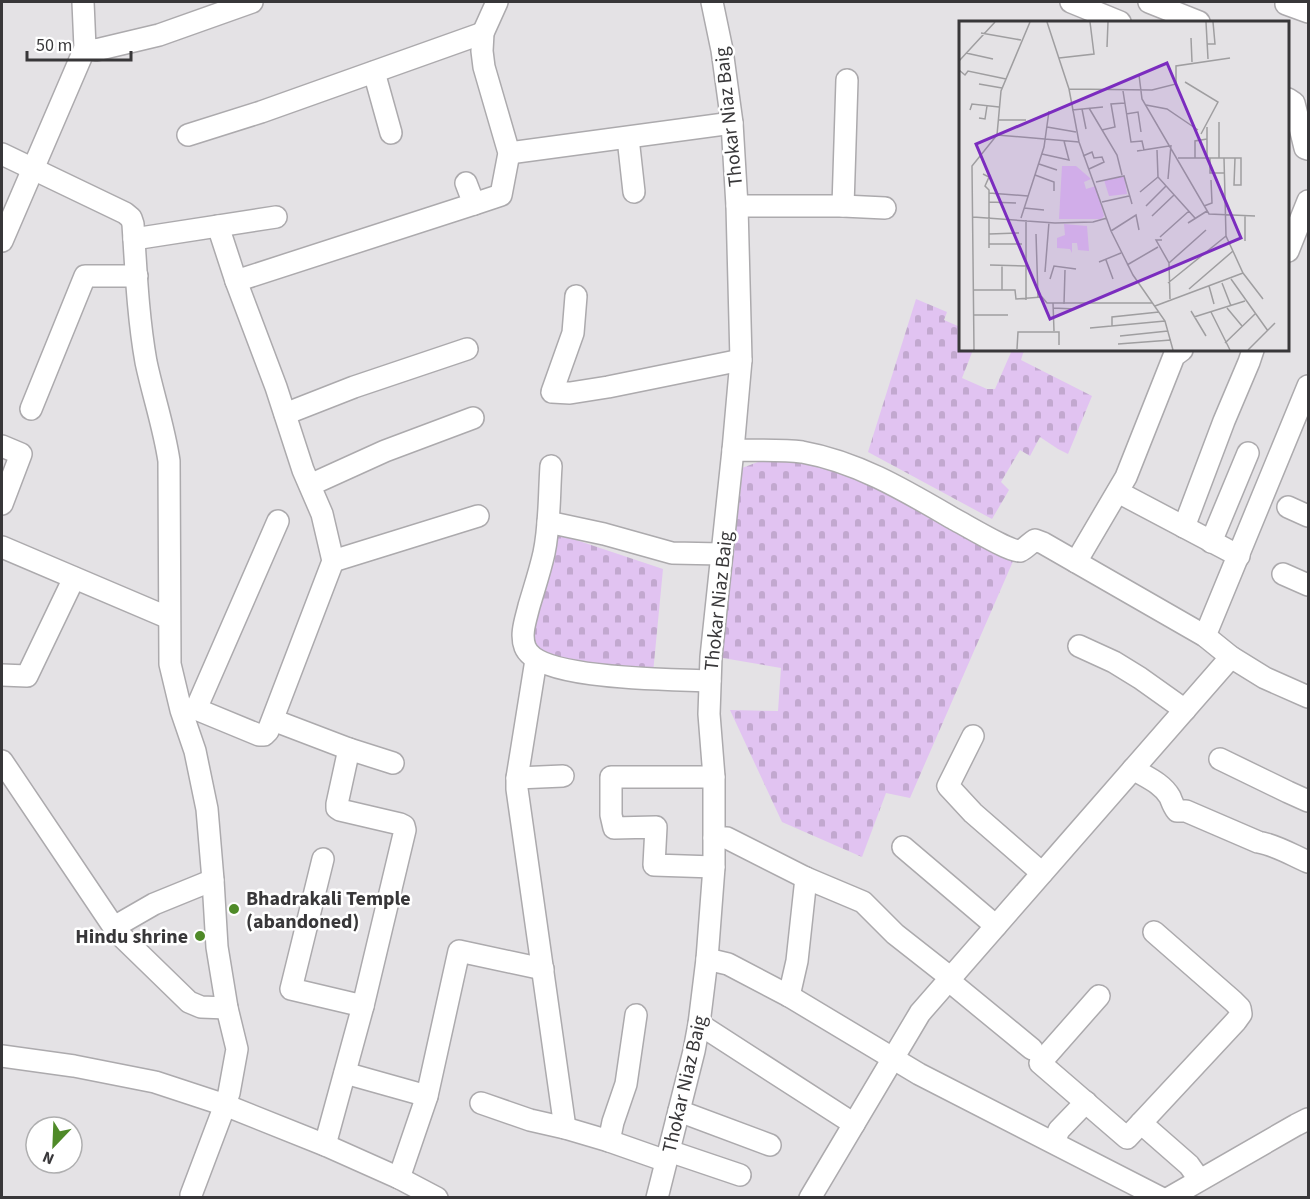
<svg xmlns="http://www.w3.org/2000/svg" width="1310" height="1199" font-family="'Source Sans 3',sans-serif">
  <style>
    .cemetery { fill: url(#cemetery-stones) }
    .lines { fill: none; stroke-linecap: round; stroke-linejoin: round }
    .minor-casing { stroke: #acaaad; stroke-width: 24 }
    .minor { stroke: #fff; stroke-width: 21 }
    .poi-dot { fill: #4f8a28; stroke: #fff; stroke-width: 2 }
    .labels { text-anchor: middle; stroke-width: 5; stroke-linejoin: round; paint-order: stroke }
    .street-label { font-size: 20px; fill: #383739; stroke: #fff }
    .poi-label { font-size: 20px; font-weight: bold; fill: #383739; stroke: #fff; text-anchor: start }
    .inset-road { fill: none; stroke: #9f9ea0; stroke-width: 1.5 }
    .view { fill: #7b2cbf; fill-opacity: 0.15; stroke: #7b2cbf; stroke-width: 3 }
    .inset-edge { fill: none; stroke: #383739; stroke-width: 3 }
  </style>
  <defs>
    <pattern id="cemetery-stones" width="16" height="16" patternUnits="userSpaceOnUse" patternTransform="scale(1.5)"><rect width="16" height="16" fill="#e1c3f1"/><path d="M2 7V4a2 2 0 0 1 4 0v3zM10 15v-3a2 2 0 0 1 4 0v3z" fill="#c2a8cf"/></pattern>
  </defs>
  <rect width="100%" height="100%" fill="#e4e2e5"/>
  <g class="cemetery">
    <path d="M916,299l31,13 -3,8 16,7v23h13l-11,28 25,11h8l17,-39h12l-3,10 71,36 -24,58 -10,-5 -18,-12 -10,19 -10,-6 -19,32 8,8 -17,29 -124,-67z"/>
    <path d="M771,457l43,7 28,6 172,89 -104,239 -24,-5 -24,64 -80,-35 -52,-112 48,1 3,-43 -64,-11 25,-189z"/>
    <path d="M555,533l108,36 -10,104 -92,-10 -33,-17z"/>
  </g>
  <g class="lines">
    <g class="minor-casing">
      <g id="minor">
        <path d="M1071,2l49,20"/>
        <path d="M1149,2l50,20"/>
        <path d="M1286,4l22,8"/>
        <path d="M85,48l11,2 63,-15 93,-33"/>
        <path d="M374,72l17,61"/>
        <path d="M1288,99l6,4 11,45 3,1"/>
        <path d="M188,135l73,-23 222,-79"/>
        <path d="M628,138l6,54"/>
        <path d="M509,153l223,-30"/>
        <path d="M2,154l123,59 6,5 2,6c3,46 5,93 13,138 7,33 18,65 23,99l1,203 11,46 14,41 12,58 6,71 4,67 10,61 10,41 -8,44 -4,12 -34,90"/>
        <path d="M466,183l8,21 27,-9 8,-42 -25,-86 -2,-16 1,-18 14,-31"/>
        <path d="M737,206h106l42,2"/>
        <path d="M843,206l4,-126"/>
        <path d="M134,239l142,-22"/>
        <path d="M2,241l83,-193 -2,-46"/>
        <path d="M1288,251l20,-50"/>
        <path d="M236,281l238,-77"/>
        <path d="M576,296l-3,37 -21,59 18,1 38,-6 133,-27"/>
        <path d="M31,409l54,-133h52"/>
        <path d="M285,414l69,-27 113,-38"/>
        <path d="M2,446l19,8 -19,50"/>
        <path d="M733,450c22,1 48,-1 69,2 56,10 104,39 152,67 10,5 58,34 66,32 5,-2 10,-8 15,-11l8,3 162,93 26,21 34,21 43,19"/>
        <path d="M551,466c-2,29 -1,59 -7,87 -4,18 -10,36 -15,53 -3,13 -9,28 -4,41 13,34 151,32 185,34"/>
        <path d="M310,485l75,-34 88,-33"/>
        <path d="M1118,492l121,64"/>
        <path d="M1288,507l20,9"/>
        <path d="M548,522l56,12 68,19 50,1"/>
        <path d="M1184,527l40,-106 25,-59 4,-12"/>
        <path d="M1211,542l37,-89"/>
        <path d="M2,547l167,71"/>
        <path d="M333,561l145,-45"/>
        <path d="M1076,562l50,-85 48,-121 8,-6"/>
        <path d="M1283,574l25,11"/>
        <path d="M1205,636l103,-250"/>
        <path d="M1079,646l35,16 26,16 45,32"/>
        <path d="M536,660l-19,118v11l48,339"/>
        <path d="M2,675l25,1 47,-98"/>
        <path d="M196,709l63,26h5l4,-4 65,-170 -11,-47 -19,-44 -27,-83 -40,-106 -18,-55"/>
        <path d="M182,710l14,-1 82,-188"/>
        <path d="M273,720l76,29 44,14"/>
        <path d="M973,736l-25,50 25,27 69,60"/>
        <path d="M1220,759l68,33 20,9"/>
        <path d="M2,761l115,171 72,70 12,5 26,1"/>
        <path d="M1133,769c13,8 29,14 37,28 2,5 3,9 7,14h9l72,31c18,3 34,13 50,20"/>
        <path d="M517,778l46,-2"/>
        <path d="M714,838h13l79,40"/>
        <path d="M903,847l93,79"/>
        <path d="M323,859l-32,130 72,17"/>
        <path d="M714,867l-60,-2 2,-38 -42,1 -3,-13v-38h103"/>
        <path d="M114,927l40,-23 59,-24"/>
        <path d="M1154,932l79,69 7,7 1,6 -5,7 -95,102 48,42 10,14"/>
        <path d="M707,959l21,5 61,32 130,78 242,124"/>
        <path d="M948,980l84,69"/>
        <path d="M789,996l8,-35 9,-83 57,24 32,32 56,44"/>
        <path d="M1099,996l-59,67 87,75 14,-15"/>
        <path d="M699,1024l155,100"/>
        <path d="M2,1056l72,10 81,16 70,23 100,40 74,33 38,20"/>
        <path d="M345,1073l82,23 32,-145 84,18"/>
        <path d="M481,1103l49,17 35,8 44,13 57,20"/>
        <path d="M679,1111l91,34"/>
        <path d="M609,1141l4,-19 13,-38 10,-69"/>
        <path d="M1054,1142l5,-12 27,-28"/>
        <path d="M325,1145l38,-139 42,-176 -1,-4 -4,-2 -60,-14 -3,-2v-4l12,-55"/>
        <path d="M669,1151l71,24"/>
        <path d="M399,1178l28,-82"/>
        <path d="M657,1198l37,-147 5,-27 8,-65 7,-92v-90l-5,-63 2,-57 22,-207 8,-90 -4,-154 -5,-83 -10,-73 -10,-48"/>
        <path d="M810,1198l110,-185 311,-356"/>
        <path d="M1169,1198l127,-73 12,-6"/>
      </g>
    </g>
    <use href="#minor" class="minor"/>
  </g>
  <g class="poi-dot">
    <circle cx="234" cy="909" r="6"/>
    <circle cx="200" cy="936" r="6"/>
  </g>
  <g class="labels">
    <g class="street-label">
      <text transform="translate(728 117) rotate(-96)" y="7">Thokar Niaz Baig</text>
      <text transform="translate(718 601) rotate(-84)" y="7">Thokar Niaz Baig</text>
      <text transform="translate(684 1084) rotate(-77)" y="7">Thokar Niaz Baig</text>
    </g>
    <g class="poi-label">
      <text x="246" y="905">Bhadrakali Temple<tspan x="246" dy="23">(abandoned)</tspan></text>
      <text x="188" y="943" text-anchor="end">Hindu shrine</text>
    </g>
  </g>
  <g transform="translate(959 21)">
    <rect width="330" height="330" fill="#e4e2e5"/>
    <path d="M103,145h14l15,13 -7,3 2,7 10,-3 8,30 -3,3h-42zM165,155l3,18 -18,2 -5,-16zM105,203l23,2 2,25 -11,-1 -1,-7h-5v10l-2,-4 -13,-1v-10l8,-3z" fill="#e1c3f1"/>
    <path class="inset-road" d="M88,1l22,67 10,53 32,89 22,44 32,46 8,29M247,1l2,37M22,12l40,7M232,17l1,24M248,23h8l-2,-22M148,26l1,-25M7,32l27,6M100,37l35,-4 -4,-32M0,40l36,-39M0,49l6,5 3,-4 38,8M180,54l3,24 67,115 46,2M226,61l33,20 -17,32M20,63l23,4M110,68l83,1 24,-6v-18l54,-8M164,70l8,51 11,-1 2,9M187,84l21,4 31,21M130,87l28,47 5,20M123,88l4,20M11,89l2,-6 27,3M113,89l31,-3M167,93l12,-2 3,20M20,97l6,1 2,-13M39,99h28M260,101v36M88,106l29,5M248,106v31M143,109l13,-3 -4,-23 14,-1M38,114l82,7M198,129l1,27 37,41M178,130l32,-5M83,133l27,6 -5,-19M124,135l9,-4 2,6 8,-1 2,5 -15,7M219,137h63v27h-7l1,-27M236,137v-17l12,-2M251,137v15h14M265,137l2,78 17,37 20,26M80,143l18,6M24,153l6,3 -4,9 4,4v58M76,154l19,7v9M209,158l3,-34M137,161l28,-6 8,28M181,171l18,-15M30,172l39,3M30,181l27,1M143,181l27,-6M187,185l20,-20M245,185l8,-3 -1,-23M65,187l20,2M193,195l22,-21M286,195v25M14,196l82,6 38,-1 14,-4M62,197l23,-71 5,-36M67,199v80M229,202l19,-12M152,210l25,-16 3,15M30,213l30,-1M77,213l2,63M201,216l29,-26M203,219h-6l13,23 1,36M30,223h33M147,239l7,19M140,241l22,-9M210,242l37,-33M31,244l36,1M43,244v25M168,244l31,-18M86,251l4,-50M91,258l4,-13 22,3M272,258l37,52M209,262l58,-47M263,262l9,23M250,265l5,18M230,268l44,-38M15,269h41l1,9 26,-2 5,6h106M94,282l1,28M105,283l1,-34M196,285l88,-33M94,287l22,1M268,287l15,18M232,290l15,25M252,291l19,38M15,294h34M235,296l51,-16M153,306v-10l47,-5M131,307l75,-7M161,315l48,-5M266,322l30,-29M159,323l53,-4M58,328l1,-17h41v13M15,329l-2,-184 25,-31 4,-44 29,-69M289,329l27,-27"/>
    <path class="view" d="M208,42l74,175 -191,81 -74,-175z"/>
    <rect width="330" height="330" class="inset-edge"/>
  </g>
  <rect width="1310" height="1199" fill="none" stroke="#383739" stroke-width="6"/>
  <g transform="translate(54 1145) rotate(203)"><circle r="28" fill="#ffffff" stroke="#afafb0" stroke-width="1.5"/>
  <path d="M0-4.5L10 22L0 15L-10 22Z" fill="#4f8a28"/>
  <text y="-9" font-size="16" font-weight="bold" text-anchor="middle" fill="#383739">N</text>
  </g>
  <path d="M27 51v9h104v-9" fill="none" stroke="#383739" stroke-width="3"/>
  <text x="36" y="51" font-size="18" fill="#383739" stroke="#ffffff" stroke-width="4.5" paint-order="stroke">50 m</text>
</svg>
